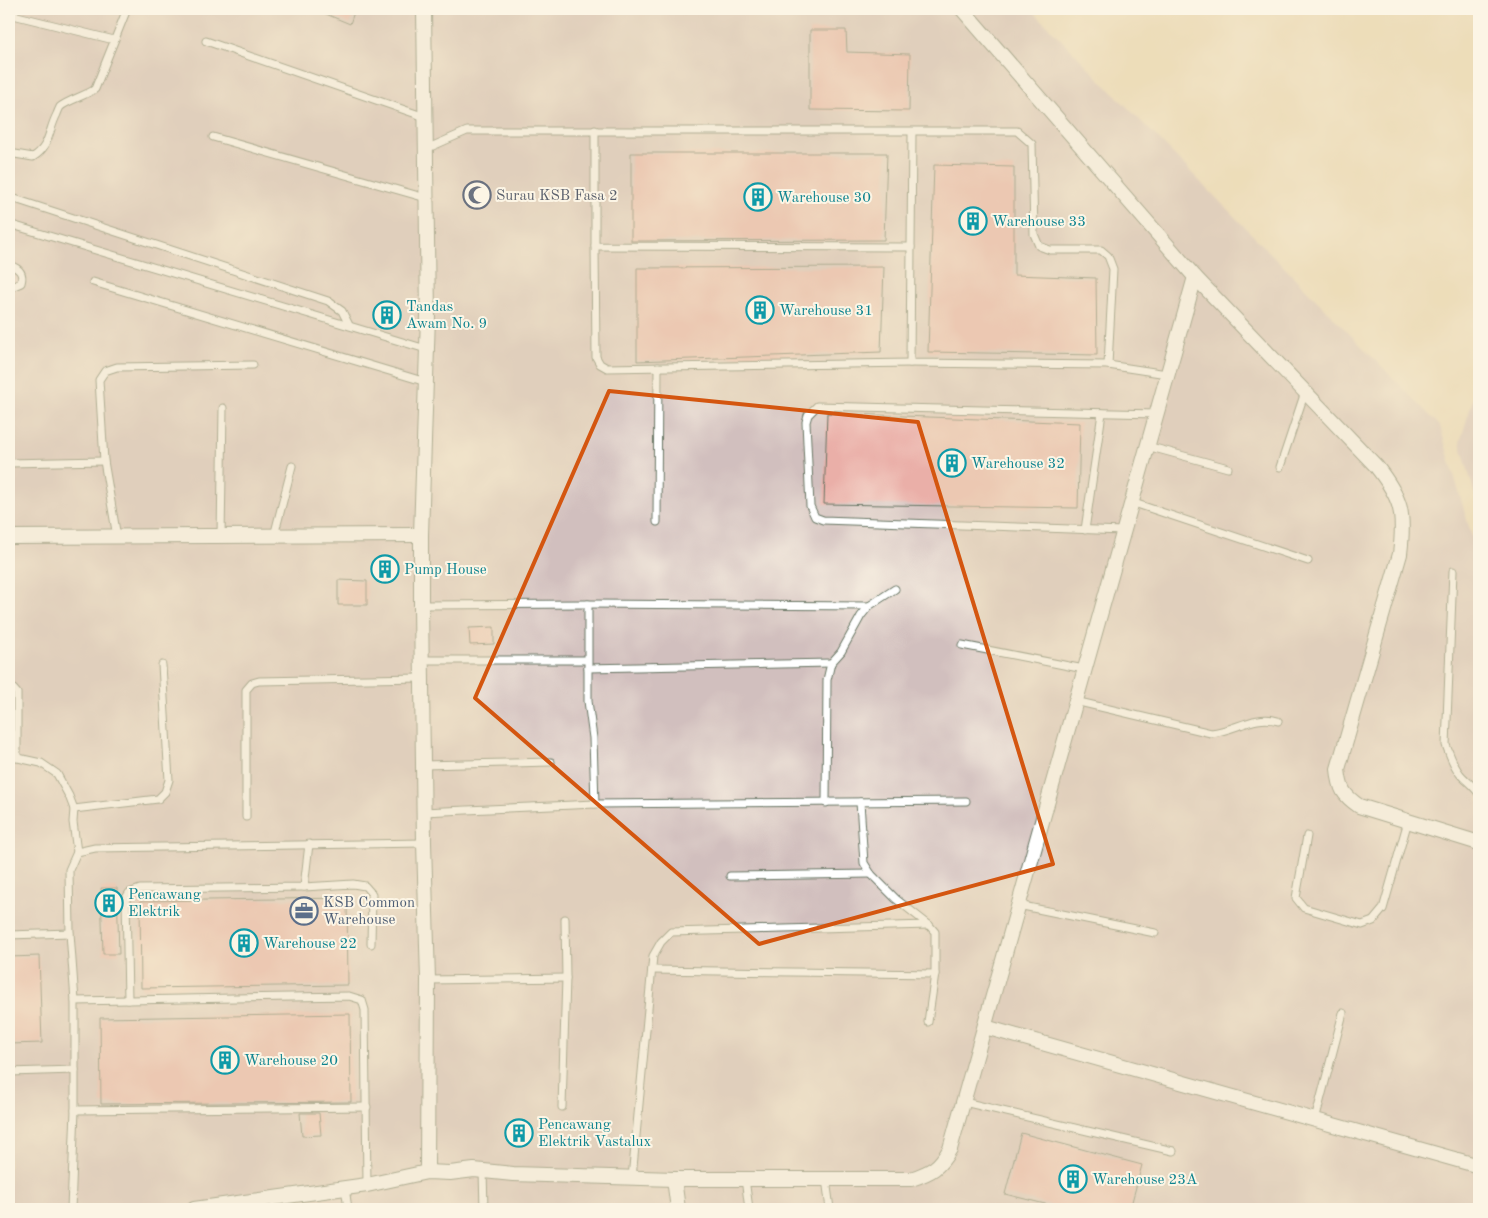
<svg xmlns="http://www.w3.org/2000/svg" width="1488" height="1218" font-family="'Old Standard TT',serif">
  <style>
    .industrial { fill: #d1bfbe }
    .building { fill: #eaafa8 }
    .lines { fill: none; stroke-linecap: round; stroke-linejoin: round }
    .lane-casing { stroke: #677563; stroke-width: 9 }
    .street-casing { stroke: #677563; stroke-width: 16 }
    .lane { stroke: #fff; stroke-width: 7 }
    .street { stroke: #fff; stroke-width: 14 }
    .marked { fill: none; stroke: #d45610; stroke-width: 4; stroke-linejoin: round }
    .labels { text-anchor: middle; stroke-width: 4; stroke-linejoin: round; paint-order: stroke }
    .worship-label { font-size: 15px; fill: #5b616d; stroke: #fcf5e5; text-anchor: start }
    .culture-label { font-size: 15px; fill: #0d838f; stroke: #fcf5e5; text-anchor: start }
    .service-label { font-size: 15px; fill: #4e5e75; stroke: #fcf5e5; text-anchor: start }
  </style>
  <rect width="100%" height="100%" fill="#fcf5e5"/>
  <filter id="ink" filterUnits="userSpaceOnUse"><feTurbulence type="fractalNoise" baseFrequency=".02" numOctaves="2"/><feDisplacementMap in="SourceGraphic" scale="10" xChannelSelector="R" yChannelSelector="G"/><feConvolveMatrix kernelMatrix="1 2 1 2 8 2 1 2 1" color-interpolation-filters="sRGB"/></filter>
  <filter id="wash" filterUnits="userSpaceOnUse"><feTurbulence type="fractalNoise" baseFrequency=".0096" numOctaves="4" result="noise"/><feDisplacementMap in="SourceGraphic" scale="20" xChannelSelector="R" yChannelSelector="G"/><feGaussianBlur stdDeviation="1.12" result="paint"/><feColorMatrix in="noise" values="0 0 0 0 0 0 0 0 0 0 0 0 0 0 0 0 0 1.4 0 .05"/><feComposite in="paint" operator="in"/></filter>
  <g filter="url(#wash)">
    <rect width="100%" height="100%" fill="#edddb9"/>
    <g class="industrial">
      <path d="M9,9h1022l409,417 39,136v647h-1470z"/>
      <path d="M1479,379v130l-19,-67z"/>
    </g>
    <g id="blocks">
      <g class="building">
        <path d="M314,9h41l-5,15z"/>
        <path d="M810,30h36l1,22 63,2 -1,57 -99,-1z"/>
        <path d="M631,153h256l-3,87 -253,1z"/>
        <path d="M934,165l80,2v108l82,3 1,77 -169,-3z"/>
        <path d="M884,267l-3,85 -244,9v-93z"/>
        <path d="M383,304l14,5 -7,16 -13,-5z"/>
        <path d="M827,413l253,10 -2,85 -254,-4z"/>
        <path d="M375,561h21v16l-21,-1z"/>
        <path d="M338,580l29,1v24h-29z"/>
        <path d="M494,627v17l-24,1 -1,-17z"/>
        <path d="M101,888h16l2,66h-16z"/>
        <path d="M347,898l1,87 -207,3 -1,-87z"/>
        <path d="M39,956l3,87 -33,1v-87z"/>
        <path d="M350,1014l1,88 -250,2 -1,-86z"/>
        <path d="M300,1113h19l2,22 -19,1z"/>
        <path d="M530,1124l1,17 -22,2 -1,-17z"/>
        <path d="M1021,1133l121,32 -12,44h-65l-60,-15z"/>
      </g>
    </g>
  </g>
  <g filter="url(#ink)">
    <use href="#blocks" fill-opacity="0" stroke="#677563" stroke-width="1"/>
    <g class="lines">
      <g class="lane-casing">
        <g id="lane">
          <path d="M9,14l105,26"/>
          <path d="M206,41l219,76"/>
          <path d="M595,130v116l316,1 -1,116 198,2 59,9"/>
          <path d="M213,137l213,61"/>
          <path d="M426,149l41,-18h550l15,13 2,90 5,12 11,4h51l7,6 5,13 -5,96"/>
          <path d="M9,153l24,4c17,-10 15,-26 24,-43 1,-3 2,-5 3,-7 6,-6 27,-12 35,-18l32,-80"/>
          <path d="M9,197l319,104 14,10 7,14"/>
          <path d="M9,224l417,125"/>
          <path d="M595,246l1,111 4,7 7,4 303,-5"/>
          <path d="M911,247l1,-115"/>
          <path d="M9,265c10,3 15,8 12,18l-12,5"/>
          <path d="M93,282l333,100"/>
          <path d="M1147,446l81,22"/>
          <path d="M9,463l95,-2"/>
          <path d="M1280,467l25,-75"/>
          <path d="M1131,502l177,59"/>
          <path d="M657,522l1,-155"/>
          <path d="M1085,530l17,-117"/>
          <path d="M1123,531l-300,-11 -8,-3 -5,-11 -4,-84 2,-7 9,-9 339,8"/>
          <path d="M221,536l2,-128"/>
          <path d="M274,536l18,-70"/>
          <path d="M117,537l-13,-76 -5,-81 6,-9 12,-4 136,-2"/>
          <path d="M1453,571l-7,174c4,10 7,20 14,29 6,7 14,12 19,20"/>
          <path d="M588,604v97l5,37 2,66"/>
          <path d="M421,605l167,-1 281,2"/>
          <path d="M962,645l122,24"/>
          <path d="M422,660h165"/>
          <path d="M588,668l243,-5"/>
          <path d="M9,684l8,9v65"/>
          <path d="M1075,701l136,32c24,-2 43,-19 67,-12"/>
          <path d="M9,756l32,7 16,11 12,22 5,13 -1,13 4,30"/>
          <path d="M423,765l128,-3"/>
          <path d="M860,802l4,61 7,11 25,25 33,26 6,7v42l-7,48"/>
          <path d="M826,803l1,-123 4,-17 10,-11 20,-36 8,-10 26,-17"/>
          <path d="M74,809l84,-10 7,-7 4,-12 -7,-115"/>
          <path d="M423,812l172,-8 371,-3"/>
          <path d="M246,817v-127l6,-7 7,-2 163,-3"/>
          <path d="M1307,836l-11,62 8,10 58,17 11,-4 10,-12 25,-88"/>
          <path d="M730,876l141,-2"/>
          <path d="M304,887l49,-3 12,2 7,8 -1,50"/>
          <path d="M1018,905l137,28"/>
          <path d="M9,935l61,-2"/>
          <path d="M652,970l283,4"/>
          <path d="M428,980l138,-2"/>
          <path d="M128,1000l-2,-102 3,-5 11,-4 164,-2 5,-43"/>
          <path d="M75,1001l274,-5 13,4 3,10 2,175"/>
          <path d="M9,1072l66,-2"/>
          <path d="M964,1102l209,49"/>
          <path d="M562,1107l4,-129 -1,-59"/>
          <path d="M75,1110l292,-3"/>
          <path d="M1315,1120l28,-107"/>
          <path d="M483,1171l1,38"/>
          <path d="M632,1178l21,-222 8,-14 10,-10 258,-7"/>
          <path d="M745,1179l4,30"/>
          <path d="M826,1179l4,30"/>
          <path d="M345,1187l3,22"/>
          <path d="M71,1209l4,-99v-109l-5,-68 -1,-63 8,-18 18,-4 329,-5"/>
        </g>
      </g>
      <g class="street-casing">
        <g id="street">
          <path d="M424,9l4,307 -7,219v70l3,238 4,137 -1,192"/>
          <path d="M962,9l233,268 181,189c26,33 29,47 24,88l-62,215c2,20 5,26 21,37l120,37"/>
          <path d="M9,537l412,-2"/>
          <path d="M985,1027l494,139"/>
          <path d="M674,1179l4,30"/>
          <path d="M194,1209l173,-24 60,-13 23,1 24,-3 39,4 161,5h237c21,-7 28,-11 39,-30l245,-872"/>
        </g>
      </g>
      <use href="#lane" class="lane"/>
      <use href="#street" class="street"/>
    </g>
  </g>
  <path d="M0 0H1488V1218H0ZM609,391l309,31 135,442 -294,80 -284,-246z" fill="#edddb9" fill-opacity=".55" fill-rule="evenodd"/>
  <path class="marked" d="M609,391l309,31 135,442 -294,80 -284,-246z"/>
  <defs>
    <g id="mosque-ring" transform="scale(1.4375)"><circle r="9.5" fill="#fcf5e5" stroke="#6b7280" stroke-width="1.5"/><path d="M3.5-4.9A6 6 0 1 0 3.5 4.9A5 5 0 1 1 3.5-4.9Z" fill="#6b7280"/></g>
    <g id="building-ring" transform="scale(1.4375)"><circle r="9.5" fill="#fcf5e5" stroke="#0f9aa8" stroke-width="1.5"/><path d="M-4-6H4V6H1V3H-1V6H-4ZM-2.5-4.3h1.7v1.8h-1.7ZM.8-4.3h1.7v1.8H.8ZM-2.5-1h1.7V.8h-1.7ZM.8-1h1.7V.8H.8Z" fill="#0f9aa8"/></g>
    <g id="office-ring" transform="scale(1.4375)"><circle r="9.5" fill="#fcf5e5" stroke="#5c6f8a" stroke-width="1.5"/><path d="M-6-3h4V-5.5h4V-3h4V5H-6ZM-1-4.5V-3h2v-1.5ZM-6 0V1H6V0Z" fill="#5c6f8a"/></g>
  </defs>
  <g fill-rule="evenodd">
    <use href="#mosque-ring" x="477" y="195"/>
    <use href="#building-ring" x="758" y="197"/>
    <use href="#building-ring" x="973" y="221"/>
    <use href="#building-ring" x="760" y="310"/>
    <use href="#building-ring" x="387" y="315"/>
    <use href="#building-ring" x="952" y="463"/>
    <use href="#building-ring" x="385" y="569"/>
    <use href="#building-ring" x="109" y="903"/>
    <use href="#office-ring" x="304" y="911"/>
    <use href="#building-ring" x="244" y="943"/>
    <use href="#building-ring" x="225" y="1060"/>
    <use href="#building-ring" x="519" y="1133"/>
    <use href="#building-ring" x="1073" y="1179"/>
  </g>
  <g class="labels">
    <g class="worship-label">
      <text x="496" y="200">Surau KSB Fasa 2</text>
    </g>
    <g class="culture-label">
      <text x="777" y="202">Warehouse 30</text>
      <text x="992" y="226">Warehouse 33</text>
      <text x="406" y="311">Tandas<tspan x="406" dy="17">Awam No. 9</tspan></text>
      <text x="779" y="315">Warehouse 31</text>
      <text x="971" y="468">Warehouse 32</text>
      <text x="404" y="574">Pump House</text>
      <text x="128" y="899">Pencawang<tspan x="128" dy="17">Elektrik</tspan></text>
      <text x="263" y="948">Warehouse 22</text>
      <text x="244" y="1065">Warehouse 20</text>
      <text x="538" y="1129">Pencawang<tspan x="538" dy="17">Elektrik Vastalux</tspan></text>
      <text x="1092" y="1184">Warehouse 23A</text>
    </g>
    <g class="service-label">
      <text x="323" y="907">KSB Common<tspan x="323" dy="17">Warehouse</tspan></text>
    </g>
  </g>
  <rect width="1488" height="1218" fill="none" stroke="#fcf5e5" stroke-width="30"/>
</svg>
